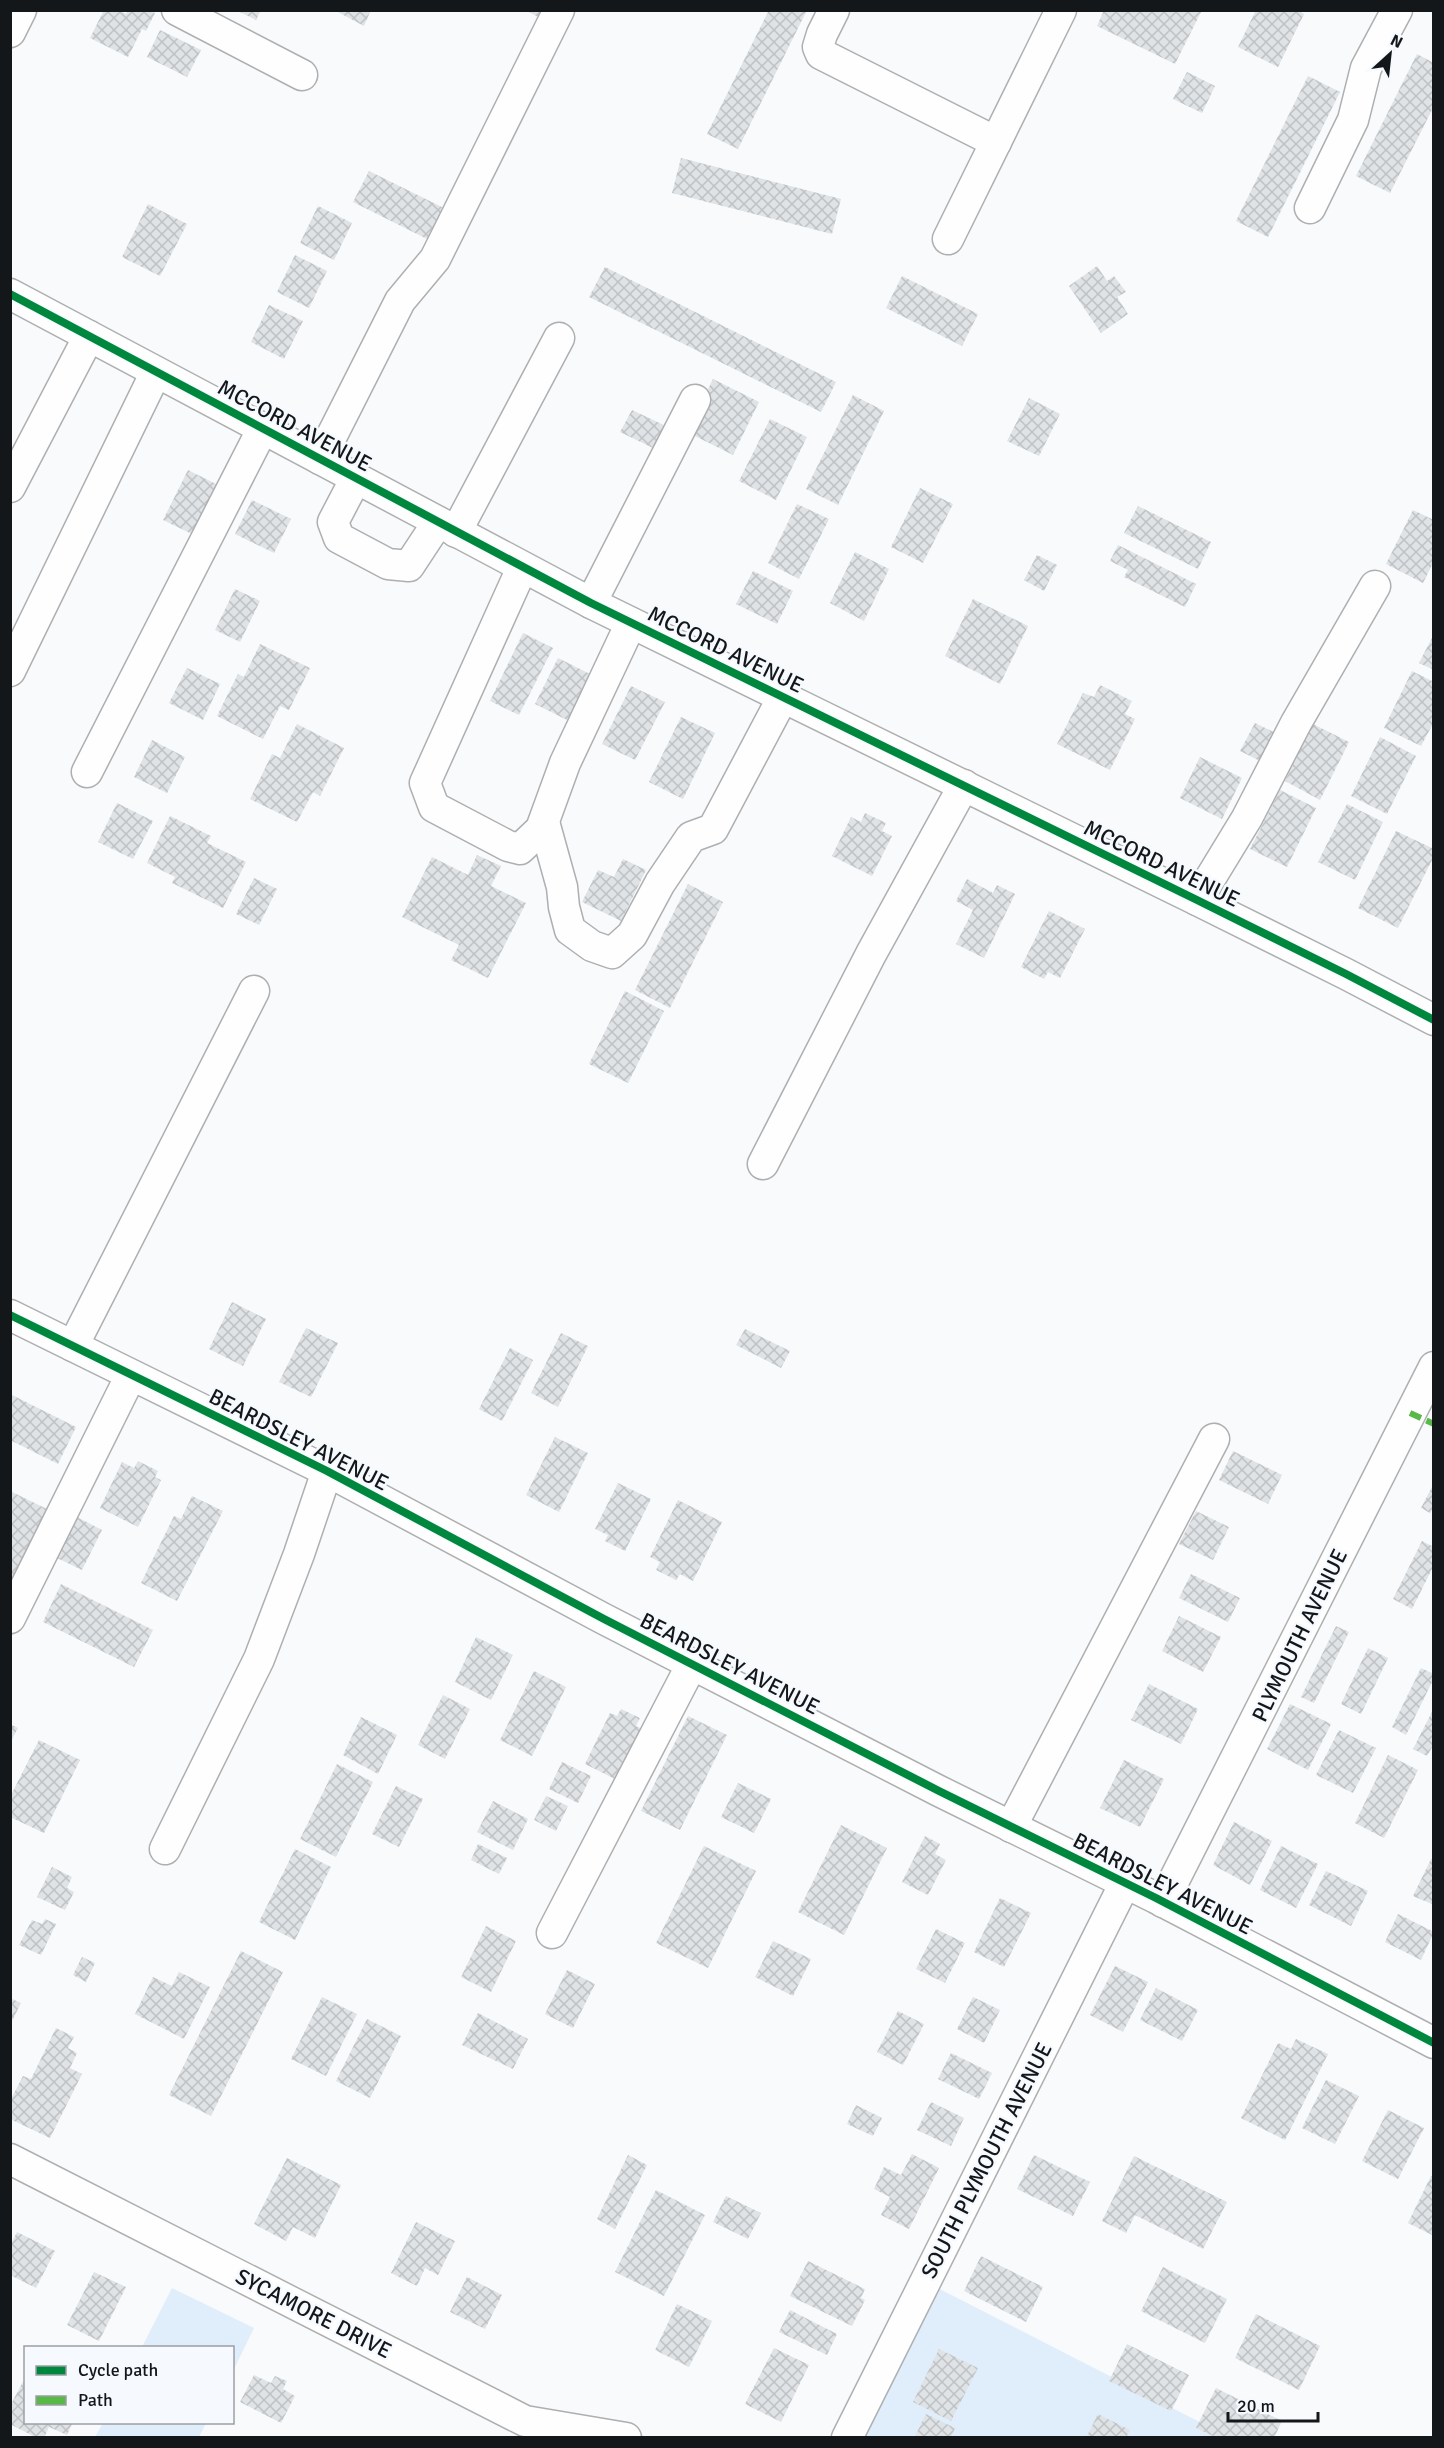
<svg xmlns="http://www.w3.org/2000/svg" width="1444" height="2448" font-family="Signika,sans-serif">
  <style>
    .green { fill: #e0eefb }
    .building { fill: url(#building-cross-hatch) }
    .lines { fill: none; stroke-linecap: round; stroke-linejoin: round }
    .minor-casing { stroke: #adafb1; stroke-width: 33 }
    .minor { stroke: #fefeff; stroke-width: 30 }
    .quiet { stroke: #58b947; stroke-width: 6; stroke-dasharray: 12 6; stroke-linecap: butt }
    .cycleway-casing { stroke: #f6fafe; stroke-width: 11 }
    .cycleway { stroke: #00873e; stroke-width: 8 }
    .labels { text-anchor: middle; stroke-width: 5; stroke-linejoin: round; paint-order: stroke }
    .street-label { font-size: 22px; fill: #14171a; stroke: #f6fafe }
  </style>
  <defs>
    <pattern id="building-cross-hatch" width="8" height="8" patternUnits="userSpaceOnUse" patternTransform="scale(1.5)"><rect width="8" height="8" fill="#e0e3e6"/><path d="M0 0l8 8M0 8l8-8" fill="none" stroke="#bfc2c5"/></pattern>
  </defs>
  <rect width="100%" height="100%" fill="#f8fafc"/>
  <g class="green">
    <path d="M924,2281l305,156 -397,1 58,-96z"/>
    <path d="M172,2288l82,40 -21,43 -1,-23 -90,-1z"/>
    <path d="M103,2423v-1l103,1 -7,14h-104z"/>
  </g>
  <g class="building">
    <path d="M104,10h15l7,4 2,-4h22l5,3 -9,18 -4,-2 -14,28 -38,-19z"/>
    <path d="M236,10h25l-5,10z"/>
    <path d="M334,10h37l-7,16z"/>
    <path d="M525,10h17l-4,7z"/>
    <path d="M769,10h38l-69,139 -31,-15z"/>
    <path d="M1104,10h98l-27,54 -78,-38z"/>
    <path d="M1256,10h41l7,4 -26,53 -40,-20z"/>
    <path d="M160,30l41,20 -14,27 -40,-20z"/>
    <path d="M1417,54l17,9v43l-44,87 -34,-17z"/>
    <path d="M1187,72l28,14 -13,27 -29,-14z"/>
    <path d="M1308,76l32,16 -72,145 -32,-16z"/>
    <path d="M681,158l160,41 -9,35 -160,-41z"/>
    <path d="M369,171l81,40 -15,32 -82,-41z"/>
    <path d="M148,204l39,20 -27,52 -38,-19z"/>
    <path d="M318,206l34,17 -18,37 -34,-17z"/>
    <path d="M295,255l32,16 -18,37 -32,-16z"/>
    <path d="M1097,266l10,15 7,-5 12,16 -9,5 11,17 -27,19 -32,-47z"/>
    <path d="M605,267l231,115 -15,30 -232,-115z"/>
    <path d="M902,276l76,38 -16,32 -76,-38z"/>
    <path d="M269,305l34,16 -19,38 -33,-17z"/>
    <path d="M713,379l46,23 -26,53 -46,-23z"/>
    <path d="M853,395l31,16 -46,94 -32,-16z"/>
    <path d="M1029,398l31,16 -21,42 -32,-15z"/>
    <path d="M632,410l36,17 -11,23 -37,-18z"/>
    <path d="M770,419l37,18 -31,63 -37,-19z"/>
    <path d="M188,470l32,16 -24,50 -33,-16z"/>
    <path d="M920,488l33,16 -30,59 -32,-16z"/>
    <path d="M252,500l39,19 -17,34 -39,-19z"/>
    <path d="M797,504l32,15 -30,60 -31,-16z"/>
    <path d="M1138,506l73,36 -13,27 -74,-36z"/>
    <path d="M1413,510l21,10v41l-11,22 -37,-19z"/>
    <path d="M1118,545l78,39 -11,23 -61,-30 4,-7 -18,-9z"/>
    <path d="M855,552l34,17 -25,52 -34,-18z"/>
    <path d="M1037,555l20,10 -13,26 -20,-11z"/>
    <path d="M753,571l40,20 -16,33 -41,-20z"/>
    <path d="M235,589l25,12 -20,41 -25,-12z"/>
    <path d="M973,599l55,27 -28,58 -55,-28z"/>
    <path d="M523,633l30,15 -34,67 -29,-14z"/>
    <path d="M1434,634v36l-15,-7z"/>
    <path d="M260,644l50,24 -21,42 -9,-4 -17,33 -46,-23 21,-42 6,3z"/>
    <path d="M558,658l36,18 -23,46 -36,-18z"/>
    <path d="M187,668l33,16 -17,36 -34,-17z"/>
    <path d="M1412,671l22,11v40l-13,24 -37,-18z"/>
    <path d="M1100,685l32,16 -7,13 10,5 -25,51 -53,-26 26,-51 11,4z"/>
    <path d="M631,686l34,16 -30,58 -33,-16z"/>
    <path d="M681,717l34,16 -32,66 -34,-17z"/>
    <path d="M1255,723l25,12 -14,29 -26,-13z"/>
    <path d="M297,724l47,24 -24,48 -7,-4 -16,30 -47,-23 22,-45 8,4z"/>
    <path d="M1313,724l36,18 -29,58 -35,-19z"/>
    <path d="M1380,737l36,19 -29,58 -36,-18z"/>
    <path d="M152,740l33,17 -18,36 -33,-16z"/>
    <path d="M1200,757l42,21 -20,41 -42,-21z"/>
    <path d="M1280,790l36,18 -29,59 -37,-18z"/>
    <path d="M117,803l36,18 -20,38 -35,-17z"/>
    <path d="M1347,804l36,18 -28,58 -37,-18z"/>
    <path d="M865,813l21,10 -4,8 10,5 -20,40 -40,-20 19,-39 10,5z"/>
    <path d="M170,816l41,20 -4,7 39,19 -23,46 -51,-25 3,-6 -28,-14z"/>
    <path d="M1396,831l38,18v7l-36,72 -40,-20z"/>
    <path d="M477,855l24,11 -10,20 35,17 -38,75 -37,-18 8,-15 -57,-28 30,-60 36,18z"/>
    <path d="M623,859l23,11 -25,51 -39,-19 16,-32 16,7z"/>
    <path d="M254,878l23,11 -18,36 -23,-11z"/>
    <path d="M967,879l26,14 4,-8 18,9 -31,64 -28,-14 17,-34 -17,-9z"/>
    <path d="M688,884l35,18 -53,106 -35,-18z"/>
    <path d="M1049,911l36,18 -25,49 -12,-6 -4,7 -23,-12z"/>
    <path d="M625,991l39,20 -36,72 -39,-19z"/>
    <path d="M232,1302l34,17 -23,47 -34,-17z"/>
    <path d="M306,1328l32,15 -27,54 -32,-15z"/>
    <path d="M745,1329l45,22 -9,17 -45,-23z"/>
    <path d="M561,1333l27,13 -30,61 -27,-14z"/>
    <path d="M510,1348l23,12 -31,61 -23,-12z"/>
    <path d="M10,1394l66,33 -18,37 -48,-24z"/>
    <path d="M555,1437l33,16 -29,59 -33,-17z"/>
    <path d="M1233,1451l49,24 -14,29 -49,-24z"/>
    <path d="M138,1461l20,10 -3,6 6,3 -23,47 -38,-19 22,-46 12,6z"/>
    <path d="M618,1483l33,16 -26,52 -20,-10 3,-6 -13,-6z"/>
    <path d="M1434,1483v24l-4,6 -9,-5z"/>
    <path d="M10,1491l37,18 -37,73z"/>
    <path d="M192,1496l31,15 -46,90 -36,-18 33,-67 7,3z"/>
    <path d="M678,1500l44,22 -29,59 -13,-7 -4,6 -20,-10 4,-8 -10,-5z"/>
    <path d="M1196,1511l33,16 -16,33 -34,-16z"/>
    <path d="M75,1516l27,14 -20,40 -27,-13z"/>
    <path d="M1422,1541l12,6v18l-22,44 -19,-10z"/>
    <path d="M1191,1574l49,24 -12,24 -49,-24z"/>
    <path d="M61,1584l92,46 -19,37 -91,-45z"/>
    <path d="M1179,1616l42,21 -18,35 -41,-21z"/>
    <path d="M1336,1626l13,6 -35,71 -13,-6z"/>
    <path d="M476,1637l37,18 -22,45 -36,-18z"/>
    <path d="M1368,1648l20,10 -27,56 -20,-10z"/>
    <path d="M1421,1668l13,6v4l-28,57 -14,-8z"/>
    <path d="M534,1671l32,16 -34,69 -32,-16z"/>
    <path d="M1149,1684l49,25 -17,35 -50,-24z"/>
    <path d="M443,1695l27,14 -25,50 -27,-14z"/>
    <path d="M1290,1704l41,20 -23,46 -41,-21z"/>
    <path d="M1434,1708v36l-7,12 -14,-7z"/>
    <path d="M621,1709l19,9 -4,8 8,4 -25,51 -34,-17 25,-51 7,3z"/>
    <path d="M688,1716l39,19 -47,95 -39,-19z"/>
    <path d="M361,1717l36,18 -19,39 -35,-19z"/>
    <path d="M10,1724l8,4 -8,15z"/>
    <path d="M1339,1730l37,18 -23,45 -37,-18z"/>
    <path d="M39,1740l41,20 -36,73 -34,-16v-20z"/>
    <path d="M1388,1755l30,15 -34,68 -29,-15z"/>
    <path d="M1124,1760l40,19 -24,48 -40,-19z"/>
    <path d="M562,1762l29,14 -13,27 -29,-14z"/>
    <path d="M337,1764l36,18 -37,75 -36,-18z"/>
    <path d="M738,1783l33,16 -17,34 -33,-16z"/>
    <path d="M396,1786l27,13 -24,48 -27,-13z"/>
    <path d="M546,1796l22,10 -12,25 -22,-11z"/>
    <path d="M493,1801l35,18 -15,31 -36,-18z"/>
    <path d="M1234,1822l38,19 -22,44 -37,-20z"/>
    <path d="M841,1825l46,23 -43,87 -46,-23z"/>
    <path d="M925,1836l15,8 -5,10 11,6 -18,35 -26,-13z"/>
    <path d="M478,1844l29,14 -8,16 -28,-14z"/>
    <path d="M704,1846l52,25 -48,97 -52,-25z"/>
    <path d="M1281,1846l37,18 -22,44 -36,-18z"/>
    <path d="M295,1849l36,18 -36,73 -36,-18z"/>
    <path d="M1431,1859l3,1v45l-21,-9z"/>
    <path d="M52,1867l20,10 -5,11 7,4 -9,18 -28,-13z"/>
    <path d="M1326,1871l42,20 -17,35 -42,-21z"/>
    <path d="M1000,1898l31,15 -27,54 -30,-15z"/>
    <path d="M1398,1914l36,18 -13,28 -36,-18z"/>
    <path d="M45,1919l11,5 -15,31 -22,-10 13,-25 10,4z"/>
    <path d="M486,1926l30,15 -25,51 -30,-15z"/>
    <path d="M936,1929l29,14 -20,40 -29,-14z"/>
    <path d="M773,1941l38,18 -18,37 -38,-19z"/>
    <path d="M241,1951l42,21 -72,144 -42,-21z"/>
    <path d="M82,1957l13,6 -9,19 -13,-7z"/>
    <path d="M1115,1966l33,16 -25,50 -33,-17z"/>
    <path d="M567,1970l28,14 -22,44 -28,-14z"/>
    <path d="M179,1972l31,15 -26,52 -49,-25 18,-37 19,9z"/>
    <path d="M1156,1988l42,22 -16,31 -42,-21z"/>
    <path d="M322,1997l35,17 -31,62 -35,-17z"/>
    <path d="M973,1997l27,13 -16,33 -27,-14z"/>
    <path d="M10,1998l11,5 -11,22z"/>
    <path d="M898,2011l26,13 -21,41 -26,-13z"/>
    <path d="M478,2013l50,26 -15,30 -51,-24z"/>
    <path d="M367,2019l34,17 -31,62 -34,-17z"/>
    <path d="M56,2028l18,9 -6,11 9,5 -7,15 12,6 -32,64 -40,-19v-18l13,-25 8,3z"/>
    <path d="M1296,2039l32,15 -43,86 -44,-22 37,-75 13,6z"/>
    <path d="M951,2053l41,20 -13,26 -41,-20z"/>
    <path d="M1326,2080l33,16 -24,48 -33,-16z"/>
    <path d="M931,2102l33,16 -13,28 -34,-16z"/>
    <path d="M856,2105l26,13 -9,18 -26,-12z"/>
    <path d="M1388,2110l36,18 -26,51 -36,-18z"/>
    <path d="M912,2154l27,14 -30,61 -28,-14 9,-18 -16,-8 10,-22 17,8z"/>
    <path d="M628,2155l19,10 -32,64 -18,-10z"/>
    <path d="M1034,2155l56,27 -17,34 -56,-27z"/>
    <path d="M1134,2156l93,46 -24,47 -68,-34 -9,18 -24,-12z"/>
    <path d="M287,2158l54,27 -26,53 -22,-11 -7,14 -32,-17z"/>
    <path d="M1431,2176l3,1v59l-26,-13z"/>
    <path d="M656,2190l49,25 -41,81 -49,-24z"/>
    <path d="M726,2196l35,17 -13,26 -35,-17z"/>
    <path d="M416,2222l39,19 -17,34 -13,-7 -8,18 -26,-13z"/>
    <path d="M17,2232l38,19 -19,37 -26,-13v-29z"/>
    <path d="M981,2256l62,31 -17,35 -62,-31z"/>
    <path d="M808,2261l57,28 -4,9 4,2 -13,26 -62,-30z"/>
    <path d="M1163,2267l64,32 -22,44 -64,-32z"/>
    <path d="M94,2272l32,15 -27,54 -32,-16z"/>
    <path d="M467,2277l35,18 -17,34 -35,-17z"/>
    <path d="M677,2304l35,17 -23,46 -34,-17z"/>
    <path d="M790,2310l47,24 -10,21 -48,-23z"/>
    <path d="M1256,2314l64,32 -21,44 -64,-32z"/>
    <path d="M1127,2344l62,31 -18,36 -62,-30z"/>
    <path d="M774,2348l35,17 -28,57 -36,-18z"/>
    <path d="M939,2349l39,19 -27,53 -38,-19z"/>
    <path d="M254,2375l17,8 4,-7 12,5 -4,8 12,7 -14,27 -41,-21z"/>
    <path d="M26,2376v46h47l-6,13 -18,-8 -5,11h-7l-27,-14v-18z"/>
    <path d="M1216,2388l66,33 -8,17h-57l-21,-10z"/>
    <path d="M926,2414l29,14 -4,10h-37z"/>
    <path d="M1098,2414l32,16 -4,8h-40z"/>
  </g>
  <g class="lines">
    <g class="minor-casing">
      <g id="minor">
        <path d="M177,10l125,65"/>
        <path d="M834,10l-12,24 -4,13 3,7 175,88"/>
        <path d="M10,32l11,-22"/>
        <path d="M1310,208l43,-88 13,-52 31,-58"/>
        <path d="M948,239l113,-229"/>
        <path d="M10,294l581,309 606,297 149,74 88,46"/>
        <path d="M320,459l80,-158 35,-42 124,-249"/>
        <path d="M356,478l-23,44 6,16 49,26 21,2 29,-44"/>
        <path d="M10,487l79,-151"/>
        <path d="M456,532l103,-194"/>
        <path d="M522,568l-97,215 9,24 74,39 12,3 21,-20 24,-66 66,-140"/>
        <path d="M591,603l104,-203"/>
        <path d="M10,671l146,-299"/>
        <path d="M87,772l176,-344"/>
        <path d="M544,822l18,65 2,20 6,23 22,16 20,7 20,-18 28,-52 31,-46 22,-8 70,-132"/>
        <path d="M1197,900l50,-82 49,-95 79,-137"/>
        <path d="M763,1164l108,-210 93,-169"/>
        <path d="M10,1315l317,156 277,148 335,172 217,107 278,145"/>
        <path d="M73,1346l181,-355"/>
        <path d="M10,1618l121,-243"/>
        <path d="M1011,1827l203,-388"/>
        <path d="M165,1849l94,-190 40,-105 28,-83"/>
        <path d="M1163,1902l271,-535"/>
        <path d="M552,1933l140,-269"/>
        <path d="M10,2159l515,262 101,17"/>
        <path d="M847,2438l278,-555"/>
      </g>
    </g>
    <use href="#minor" class="minor"/>
    <path class="quiet" d="M1410,1413l24,11"/>
    <g class="cycleway-casing">
      <g id="cycleway">
        <path d="M10,294l581,309 606,297 149,74 88,46"/>
        <path d="M10,1315l317,156 277,148 335,172 217,107 278,145"/>
      </g>
    </g>
    <use href="#cycleway" class="cycleway"/>
  </g>
  <g class="labels">
    <g class="street-label">
      <text transform="translate(295 425) rotate(28)" y="8">MCCORD AVENUE</text>
      <text transform="translate(726 649) rotate(26)" y="8">MCCORD AVENUE</text>
      <text transform="translate(1162 863) rotate(26)" y="8">MCCORD AVENUE</text>
      <text transform="translate(299 1439) rotate(27)" y="8">BEARDSLEY AVENUE</text>
      <text transform="translate(1299 1635) rotate(-64)" y="8">PLYMOUTH AVENUE</text>
      <text transform="translate(730 1663) rotate(27)" y="8">BEARDSLEY AVENUE</text>
      <text transform="translate(1163 1883) rotate(27)" y="8">BEARDSLEY AVENUE</text>
      <text transform="translate(986 2160) rotate(-63)" y="8">SOUTH PLYMOUTH AVENUE</text>
      <text transform="translate(314 2313) rotate(27)" y="8">SYCAMORE DRIVE</text>
    </g>
  </g>
  <rect width="1444" height="2448" fill="none" stroke="#14171a" stroke-width="24"/>
  <rect x="24" y="2346" width="210" height="78" fill="#f6fafe" stroke="#9c9fa3" stroke-width="1.5"/>
  <rect x="36" y="2366" width="30" height="9" fill="#00873e" stroke="#9c9fa3" stroke-width="1.5"/>
  <text x="78" y="2376" font-size="18" fill="#14171a">Cycle path</text>
  <rect x="36" y="2396" width="30" height="9" fill="#58b947" stroke="#9c9fa3" stroke-width="1.5"/>
  <text x="78" y="2406" font-size="18" fill="#14171a">Path</text>
  <g transform="translate(1390 54) rotate(27)" stroke="#f6fafe" stroke-width="4.5" paint-order="stroke">
  <path d="M0-4.5L10 22L0 15L-10 22Z" fill="#14171a"/>
  <text y="-9" font-size="16" font-weight="bold" text-anchor="middle" fill="#14171a">N</text>
  </g>
  <path d="M1228 2412v9h90v-9" fill="none" stroke="#14171a" stroke-width="3"/>
  <text x="1237" y="2412" font-size="18" fill="#14171a" stroke="#f6fafe" stroke-width="4.5" paint-order="stroke">20 m</text>
</svg>
